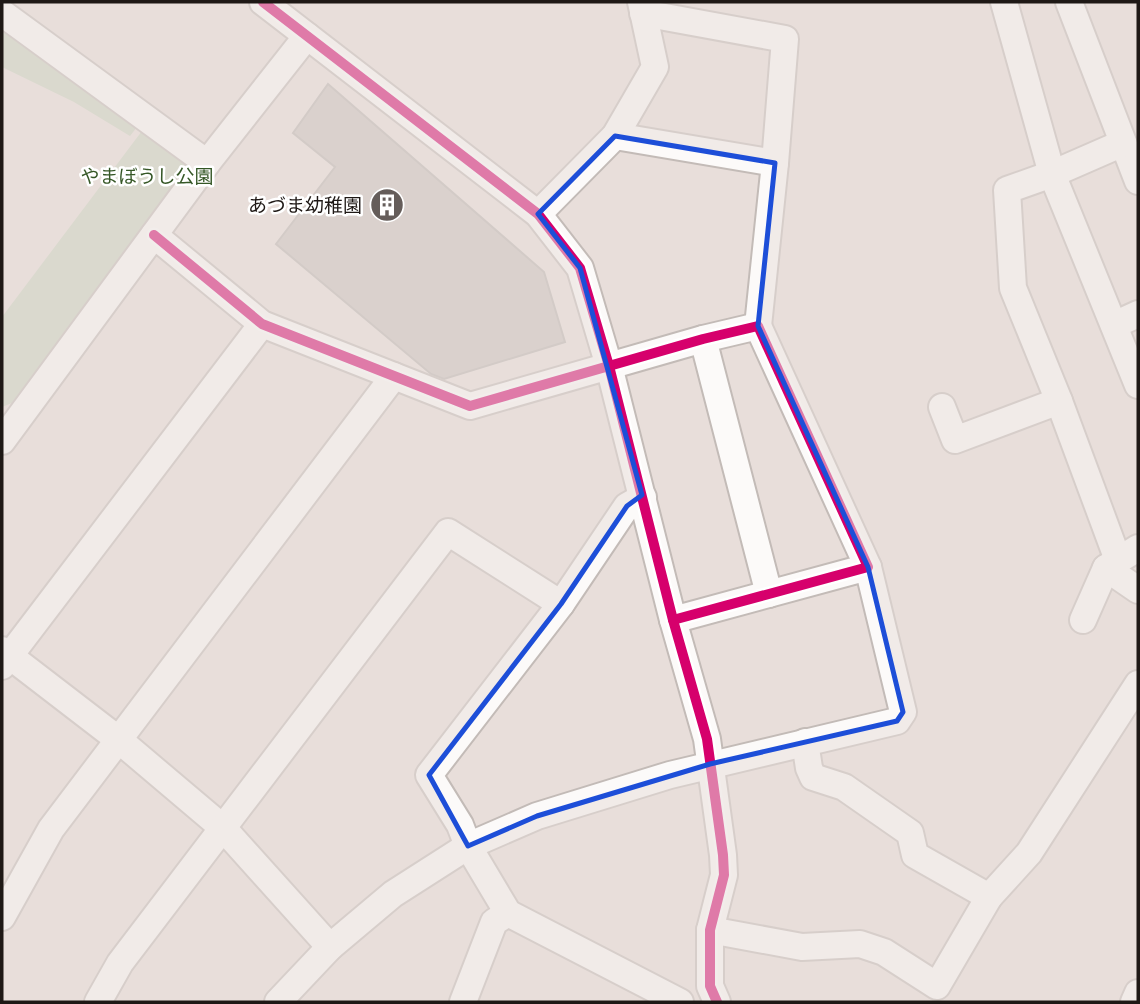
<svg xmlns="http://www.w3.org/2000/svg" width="1140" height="1004" font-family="'Nunito Sans','Noto Sans JP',sans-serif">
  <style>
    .green { fill: #cad2be }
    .building { fill: #c9c1bd; stroke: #bab3af; stroke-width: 2 }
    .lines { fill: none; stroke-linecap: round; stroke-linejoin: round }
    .minor-casing { stroke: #c3bbb7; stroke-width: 30 }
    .minor { stroke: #fcfaf9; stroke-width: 26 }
    .cycleway-casing { stroke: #fff; stroke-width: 15 }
    .cycleway { stroke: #d6006c; stroke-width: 10 }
    .marked { fill: none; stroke: #1d4ed8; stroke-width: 5; stroke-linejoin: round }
    .labels { text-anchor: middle; stroke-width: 5; stroke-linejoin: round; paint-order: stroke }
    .park-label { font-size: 19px; fill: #355726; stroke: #fff }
    .poi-label { font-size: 19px; fill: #1e1815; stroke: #fff; text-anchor: end }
  </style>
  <rect width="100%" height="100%" fill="#e8deda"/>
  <g class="green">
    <path d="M2,23l135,104 -7,9 -56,-34 -72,-35z"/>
    <path d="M145,127l44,34 1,11 -178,231 -10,4v-90z"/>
  </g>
  <path class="building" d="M328,84l216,188 21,70 -121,37 -13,-5 -155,-130 59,-77 -42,-34z"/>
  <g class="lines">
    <g class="minor-casing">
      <g id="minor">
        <path d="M263,2l275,212 42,54 29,98 64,254 34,119 16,116 1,20 -14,55v56l7,16"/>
        <path d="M1004,2l48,172 86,211"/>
        <path d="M1069,2l69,179"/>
        <path d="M2,13l205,150"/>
        <path d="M643,13l142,26 -10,124 -17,163"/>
        <path d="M615,136l160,27"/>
        <path d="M538,214l77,-78 40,-69 -14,-65"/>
        <path d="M154,235l108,89 208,82 233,-67 55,-13 110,241 -195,53"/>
        <path d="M1114,325l24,-11"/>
        <path d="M703,339l66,255"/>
        <path d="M1059,401l59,159"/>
        <path d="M942,407l13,33 104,-39 -46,-113 -6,-98 45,-16 71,-31"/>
        <path d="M2,441l205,-278 100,-127"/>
        <path d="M643,497l-16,9 -66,98 -132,171 31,50 8,21 40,67 172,89"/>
        <path d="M1106,568l32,22"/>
        <path d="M1083,620l23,-52 32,-20"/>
        <path d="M2,650l117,90 104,88 107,119"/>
        <path d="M2,666l260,-342"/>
        <path d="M805,742l4,26 4,9 31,10 66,46 5,22 74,42"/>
        <path d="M2,917l49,-88 343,-453"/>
        <path d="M710,930l92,17 58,-3 24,8 53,34 52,-89 40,-44 109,-169"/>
        <path d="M98,1002l22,-39 328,-431 113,72"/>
        <path d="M278,1002l52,-55 63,-53 75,-48 69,-30 133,-41 227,-54 6,-9 -35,-145"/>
        <path d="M463,1002l31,-80 14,-9"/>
        <path d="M1134,1002l4,-9"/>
      </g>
    </g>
    <use href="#minor" class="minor"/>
    <g class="cycleway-casing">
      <g id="cycleway">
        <path d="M263,2l275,212 42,54 29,98 64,254 34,119 16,116 1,20 -14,55v56l7,16"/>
        <path d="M154,235l108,89 208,82 233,-67 55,-13 110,241 -195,53"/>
      </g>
    </g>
    <use href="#cycleway" class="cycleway"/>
  </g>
  <path d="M0 0H1140V1004H0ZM615,136l160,27 -17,163 110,241 35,145 -6,9 -187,43 -173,52 -69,30 -39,-71 132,-171 66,-98 15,-11 -62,-227 -42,-54z" fill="#e8deda" fill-opacity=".55" fill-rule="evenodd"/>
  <path class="marked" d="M615,136l160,27 -17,163 110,241 35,145 -6,9 -187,43 -173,52 -69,30 -39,-71 132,-171 66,-98 15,-11 -62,-227 -42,-54z"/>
  <defs>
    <g id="building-disc" transform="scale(1.75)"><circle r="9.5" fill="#655d5a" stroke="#fff"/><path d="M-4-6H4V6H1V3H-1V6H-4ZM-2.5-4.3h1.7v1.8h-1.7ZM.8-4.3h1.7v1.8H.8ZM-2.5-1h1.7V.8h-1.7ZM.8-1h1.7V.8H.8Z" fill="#fff"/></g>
  </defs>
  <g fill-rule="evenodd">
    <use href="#building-disc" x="387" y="205"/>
  </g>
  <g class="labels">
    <g class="park-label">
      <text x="147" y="183">やまぼうし公園</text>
    </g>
    <g class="poi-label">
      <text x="362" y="212">あづま幼稚園</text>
    </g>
  </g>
  <rect width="1140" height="1004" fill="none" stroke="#1e1815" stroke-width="7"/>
</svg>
